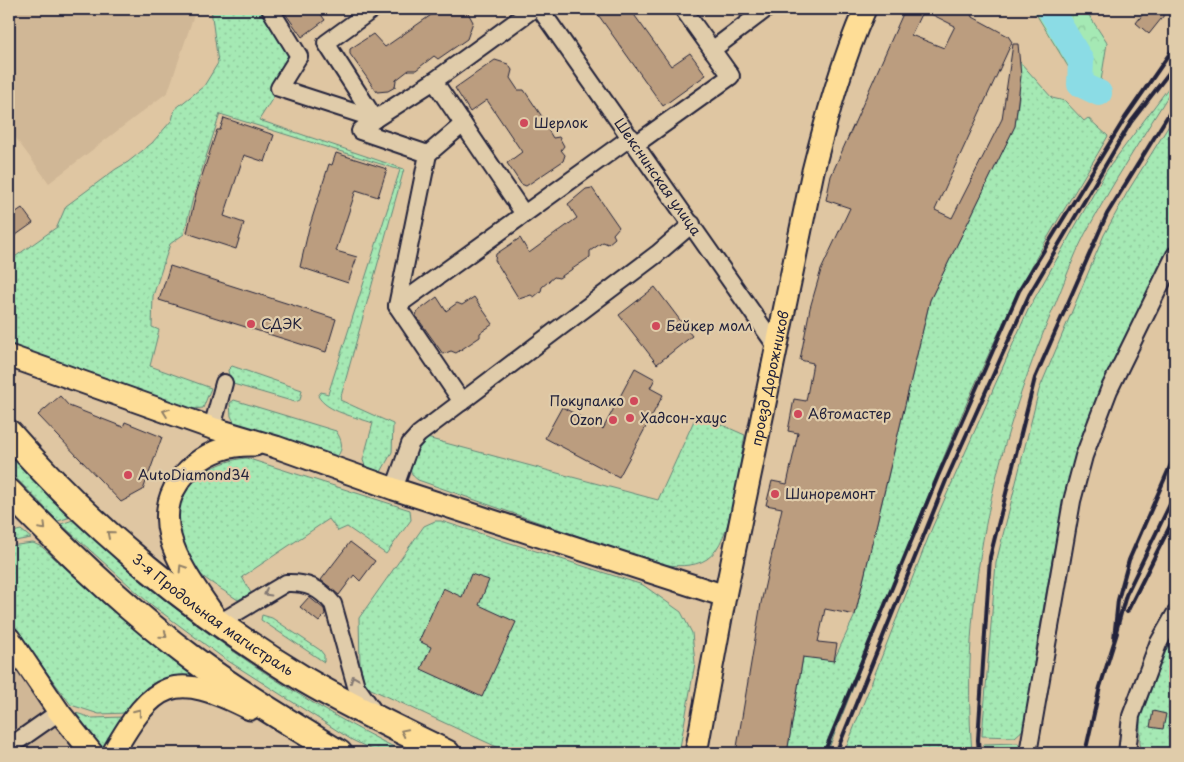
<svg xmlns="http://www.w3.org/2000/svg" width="1184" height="762" font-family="'Playpen Sans',sans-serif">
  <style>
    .built { fill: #d0b796 }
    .green { fill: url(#green-dots); stroke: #648678 }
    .forest { fill: url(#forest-crowns); stroke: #648678 }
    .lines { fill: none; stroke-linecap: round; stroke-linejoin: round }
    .river { stroke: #8bdce5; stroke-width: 26 }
    .building { fill: #bb9d7f; stroke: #22223b; fill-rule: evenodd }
    .minor-casing { stroke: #22223b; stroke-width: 20 }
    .major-casing { stroke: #22223b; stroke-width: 25 }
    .highway-casing { stroke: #22223b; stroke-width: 29 }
    .minor { stroke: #e0ccaa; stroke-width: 16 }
    .major { stroke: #fedd96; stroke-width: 21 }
    .highway { stroke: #fedd96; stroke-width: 25 }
    .rail { stroke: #22223b; stroke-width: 4 }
    .oneway { stroke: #908068 }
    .oneway2 { stroke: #817772 }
    .poi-dot { fill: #d1495b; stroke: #e0ccaa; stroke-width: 2 }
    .labels { text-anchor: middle; stroke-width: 4.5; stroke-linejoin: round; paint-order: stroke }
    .poi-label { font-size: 14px; fill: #22223b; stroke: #e0ccaa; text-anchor: start }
    .street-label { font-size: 14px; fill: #22223b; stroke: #e0ccaa }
  </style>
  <defs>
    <pattern id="green-dots" width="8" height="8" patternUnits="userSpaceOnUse" patternTransform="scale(1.25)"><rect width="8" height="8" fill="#a5e9b4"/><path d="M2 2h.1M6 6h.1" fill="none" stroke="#8ec89c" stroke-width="1.8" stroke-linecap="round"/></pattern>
    <pattern id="forest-crowns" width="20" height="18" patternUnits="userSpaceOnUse" patternTransform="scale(1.25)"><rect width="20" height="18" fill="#a5e9b4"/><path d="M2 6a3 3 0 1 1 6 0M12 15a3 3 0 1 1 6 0" fill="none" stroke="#8ec89c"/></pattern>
  </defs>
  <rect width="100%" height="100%" fill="#dfc6a2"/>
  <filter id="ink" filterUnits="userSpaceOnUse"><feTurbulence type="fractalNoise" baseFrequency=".02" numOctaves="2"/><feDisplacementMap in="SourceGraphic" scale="10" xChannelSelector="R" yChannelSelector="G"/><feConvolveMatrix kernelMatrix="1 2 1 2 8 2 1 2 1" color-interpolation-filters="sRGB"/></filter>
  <g filter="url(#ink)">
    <g class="built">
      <path d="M9,9h187l-28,83 -119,91 -40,-54z"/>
      <path d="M1135,9h34l-20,25 -13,-11z"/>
      <path d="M9,638l83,115h-83z"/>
    </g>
    <g class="green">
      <path d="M211,9h59l29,47 -40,64 145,49 -64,231 53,24 -1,28 -11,20 -16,-6 -2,-6 10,-37c-17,-6 -46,-11 -55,-27l3,-4 7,2 72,-224 -180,-56 -26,80 -10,40 -14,10 -17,52 -1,31 7,3 -9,36 61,22 -8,20 -11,1 -183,-63v-85l48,-34 9,-21 50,-37 12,-7 24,-19 20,-23 3,-11 29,-23 14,-23z"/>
      <path d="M1020,62l32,36 13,3 19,20 4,-3 20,18c-27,47 -58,94 -83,143 -78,153 -134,316 -198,474h-40l16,-96 31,3 21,-45 75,-315 85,-174 4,-29z"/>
      <path d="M1175,79v6c-31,49 -62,98 -90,149 -12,23 -21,49 -31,73 -61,142 -94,292 -82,446h-128l88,-225 96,-218 79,-140z"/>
      <path d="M1175,116v130l-107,247 -13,51 -19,105 -10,78 -11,10 -33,-1 14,-173 43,-173 65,-155 24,-44z"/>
      <path d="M232,366l70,24 -2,10 -5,2 -62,-18 -3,-3 -2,-11z"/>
      <path d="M234,400l102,31c6,9 8,17 1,26l-5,1 -96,-32 -5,-10 -1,-13z"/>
      <path d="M697,414l48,21c-6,30 -12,107 -38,124 -14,9 -33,7 -49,5l-240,-84c-17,-11 -2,-29 5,-43l235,63z"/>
      <path d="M9,454l62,63 -13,4 -46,-47 -3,-3z"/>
      <path d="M246,458l164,52 1,10 -25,34 -39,-27 -9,4 -9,-12 -87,58 9,16 -13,7c-16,-11 -38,-22 -49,-38 -4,-6 -5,-15 -7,-22 -15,-46 20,-77 64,-82z"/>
      <path d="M73,520c98,93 211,174 333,233h-27l-27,-13 -130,-83 -73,-54 -88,-79z"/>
      <path d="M435,521h6l202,64 38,27 11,21 3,30 -16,90h-169l-139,-64 -7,-6 -4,-19 -1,-46 65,-92z"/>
      <path d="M21,530l10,8 -22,4v-9z"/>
      <path d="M33,543l9,4 68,62 63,52 27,16h-15l-58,36 -28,1 -28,-9 -62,-84v-75z"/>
      <path d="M262,615l10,3 48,32 4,5v7l-63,-42z"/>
      <path d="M1175,634v119h-32l-3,-9v-26l27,-70z"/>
      <path d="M76,713l16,5 32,-1 -18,36z"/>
      <path d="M1018,743l5,10h-40v-9z"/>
    </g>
    <path class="forest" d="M1033,9h52l22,34 -7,44 -28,-14z"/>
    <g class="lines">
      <path class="river" d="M1050,9l31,52 -1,23 19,9"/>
    </g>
    <g class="building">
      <path d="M282,9h35l8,11 -23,17z"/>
      <path d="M431,9h35l7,13 -6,17 -29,20 -4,-3 -18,14h-7l-13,10 -1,7 -7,4 -11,1 -27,-38v-5l23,-15 12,13 49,-34z"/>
      <path d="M594,9h36l41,57 19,-13 16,22 -43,31z"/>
      <path d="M905,9h69l-3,7 37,20 4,6 -77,168 17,8 50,-99 11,-75h5l3,32 -6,50 -85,174 -75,315 -30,-6 -7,33 19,2 -3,17 -31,-4 -16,96h-51l25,-150 21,-95 -16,-3 6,-24 15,3 11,-51 -10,-2 6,-32 12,2 7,-38 -13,-3 10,-52 11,-38 29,-62 -24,-8 5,-24zM923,10l32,16 -11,22 -33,-13z"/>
      <path d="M1147,9h22l-20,25 -13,-11z"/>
      <path d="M495,60l13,4 4,6 -2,8 8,12h6l21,31v4l8,13 6,-1 5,9 -3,4 4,5 -2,6 -37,25 -5,-2 -14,-21 15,-11 -35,-52 -17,12 -15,-24z"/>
      <path d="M224,118l50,17 -9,27 -21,-7 -20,61 20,7 -8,26 -49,-16 9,-39 21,-64h3z"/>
      <path d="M336,153l51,16 -9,28 -22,-7 -20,61 21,6 -9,26 -48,-16 9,-39 20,-64 3,1z"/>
      <path d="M592,188l27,39 -6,7 2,4 -7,6 -5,-2 -13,9v6l-31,21 -5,-1 -12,10 -1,4 -7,6 -3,-2 -12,4 -24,-39 1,-6 24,-16 9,15 48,-35 -9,-14 18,-15z"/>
      <path d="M22,208l11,15 -24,17v-23z"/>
      <path d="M170,266l166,53 -10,33 -167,-52z"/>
      <path d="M655,287l37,49 -35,28 -38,-49z"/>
      <path d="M437,297l9,14 11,-8 5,2 12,-8 19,27 -13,9v4l-24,16 -5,-2 -8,3 -27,-38 1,-4z"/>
      <path d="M635,368l20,11 -5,9 13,7 -44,82 -74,-39 17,-31 41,22z"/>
      <path d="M60,396l9,10 54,21 2,-5 37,15 -19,53 -22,12 -83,-87z"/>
      <path d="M350,542l25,19 -15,20 -6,-6 -15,20 -18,-15z"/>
      <path d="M471,574l18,6 -10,25 37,17 -34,75 -61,-28 10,-22 -12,-6 24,-53 19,9z"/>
      <path d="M309,597l15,12 1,5 -6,8 -19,-15z"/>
      <path d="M1153,711l13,3 -3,15 -13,-2z"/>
    </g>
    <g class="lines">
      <g class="minor-casing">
        <g id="minor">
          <path d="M270,9l29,47 -20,32 96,31"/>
          <path d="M373,9l-47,34 49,76 59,-38"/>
          <path id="s1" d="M540,9l236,337"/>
          <path d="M712,50l54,-41"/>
          <path d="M375,119l-15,12 68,23 -31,152"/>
          <path d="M636,144l95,-68 -48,-67"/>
          <path d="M428,154l35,-30"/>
          <path d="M524,214l-90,-133 99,-72"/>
          <path d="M462,402l-65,-96 234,-169"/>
          <path d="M212,428l12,-45"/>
          <path d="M394,489l16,-45 9,-10 238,-180 35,-30"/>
          <path d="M219,623l67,-40c20,-1 34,5 47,21l23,82 21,30"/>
          <path d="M9,747l50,-35"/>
          <path d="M1028,753l44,-252 12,-45 25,-66 66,-135"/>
          <path d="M1127,753l4,-37 27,-72 17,-30"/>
        </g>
      </g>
      <g class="major-casing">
        <g id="major">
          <path d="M9,356l203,72 64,19 118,42 331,107"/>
          <path d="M214,615c-32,-46 -76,-103 -19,-151 17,-14 39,-20 60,-19"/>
          <path d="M9,638l50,74 33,41"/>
          <path d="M113,753c41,-72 60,-83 137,-44"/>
          <path id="s2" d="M696,753l29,-157 88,-425c14,-55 29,-110 52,-162"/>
        </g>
      </g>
      <g class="highway-casing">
        <g id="highway">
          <path id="s3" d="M9,433c83,96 187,181 296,247 46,27 95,50 142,73"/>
          <path d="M9,492c57,59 117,117 183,166 47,35 98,65 147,95"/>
        </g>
      </g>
      <use href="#minor" class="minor"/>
      <use href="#major" class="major"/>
      <use href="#highway" class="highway"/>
      <g class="rail">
        <path d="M1175,455l-46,105 -11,40 -4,39 12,-44 49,-101"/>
        <path d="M1127,612l48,-96"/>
        <path d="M824,753l114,-277 81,-185 106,-173 50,-72"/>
        <path d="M836,753l111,-275 82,-183 102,-173 44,-57"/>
        <path d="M979,753l-1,-13 12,-183 45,-179 72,-164 68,-110"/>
        <path d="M1085,753l15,-66 17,-54"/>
      </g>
    </g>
    <defs><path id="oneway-chevron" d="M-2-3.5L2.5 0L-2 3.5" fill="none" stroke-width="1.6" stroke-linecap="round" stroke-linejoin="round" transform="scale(1.25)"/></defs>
    <g class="oneway">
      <use href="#oneway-chevron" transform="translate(166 412) rotate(-160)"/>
      <use href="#oneway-chevron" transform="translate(43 527) rotate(46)"/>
      <use href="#oneway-chevron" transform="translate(110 534) rotate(-139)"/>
      <use href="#oneway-chevron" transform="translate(182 568) rotate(-122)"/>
      <use href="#oneway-chevron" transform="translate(164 635) rotate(39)"/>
      <use href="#oneway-chevron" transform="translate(138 712) rotate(-51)"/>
      <use href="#oneway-chevron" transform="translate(404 732) rotate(-154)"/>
    </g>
    <g class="oneway2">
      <use href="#oneway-chevron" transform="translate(267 593) rotate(149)"/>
      <use href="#oneway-chevron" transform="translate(354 679) rotate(-112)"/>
    </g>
  </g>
  <g class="poi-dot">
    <circle cx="524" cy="123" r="5"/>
    <circle cx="251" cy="324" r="5"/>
    <circle cx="656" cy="326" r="5"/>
    <circle cx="634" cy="401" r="5"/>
    <circle cx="798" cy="414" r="5"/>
    <circle cx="630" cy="418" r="5"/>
    <circle cx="613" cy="420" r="5"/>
    <circle cx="128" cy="475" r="5"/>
    <circle cx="775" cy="494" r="5"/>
  </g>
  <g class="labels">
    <g class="poi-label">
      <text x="534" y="128">Шерлок</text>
      <text x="261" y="329">СДЭК</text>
      <text x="666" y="331">Бейкер молл</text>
      <text x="624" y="406" text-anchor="end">Покупалко</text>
      <text x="808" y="419">Автомастер</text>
      <text x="640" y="423">Хадсон-хаус</text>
      <text x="603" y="425" text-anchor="end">Ozon</text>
      <text x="138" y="480">AutoDiamond34</text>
      <text x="785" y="499">Шиноремонт</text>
    </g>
    <g class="street-label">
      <text dy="5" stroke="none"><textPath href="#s1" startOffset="205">Шекснинская улица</textPath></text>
      <text dy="5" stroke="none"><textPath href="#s2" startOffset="382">проезд Дорожников</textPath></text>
      <text dy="5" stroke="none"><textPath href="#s3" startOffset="274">3-я Продольная магистраль</textPath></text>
    </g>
  </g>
  <rect width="1184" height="762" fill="none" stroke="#e0ccaa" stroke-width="30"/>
  <rect x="15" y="15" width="1154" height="732" fill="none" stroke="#22223b" stroke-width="2" filter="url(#ink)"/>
</svg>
